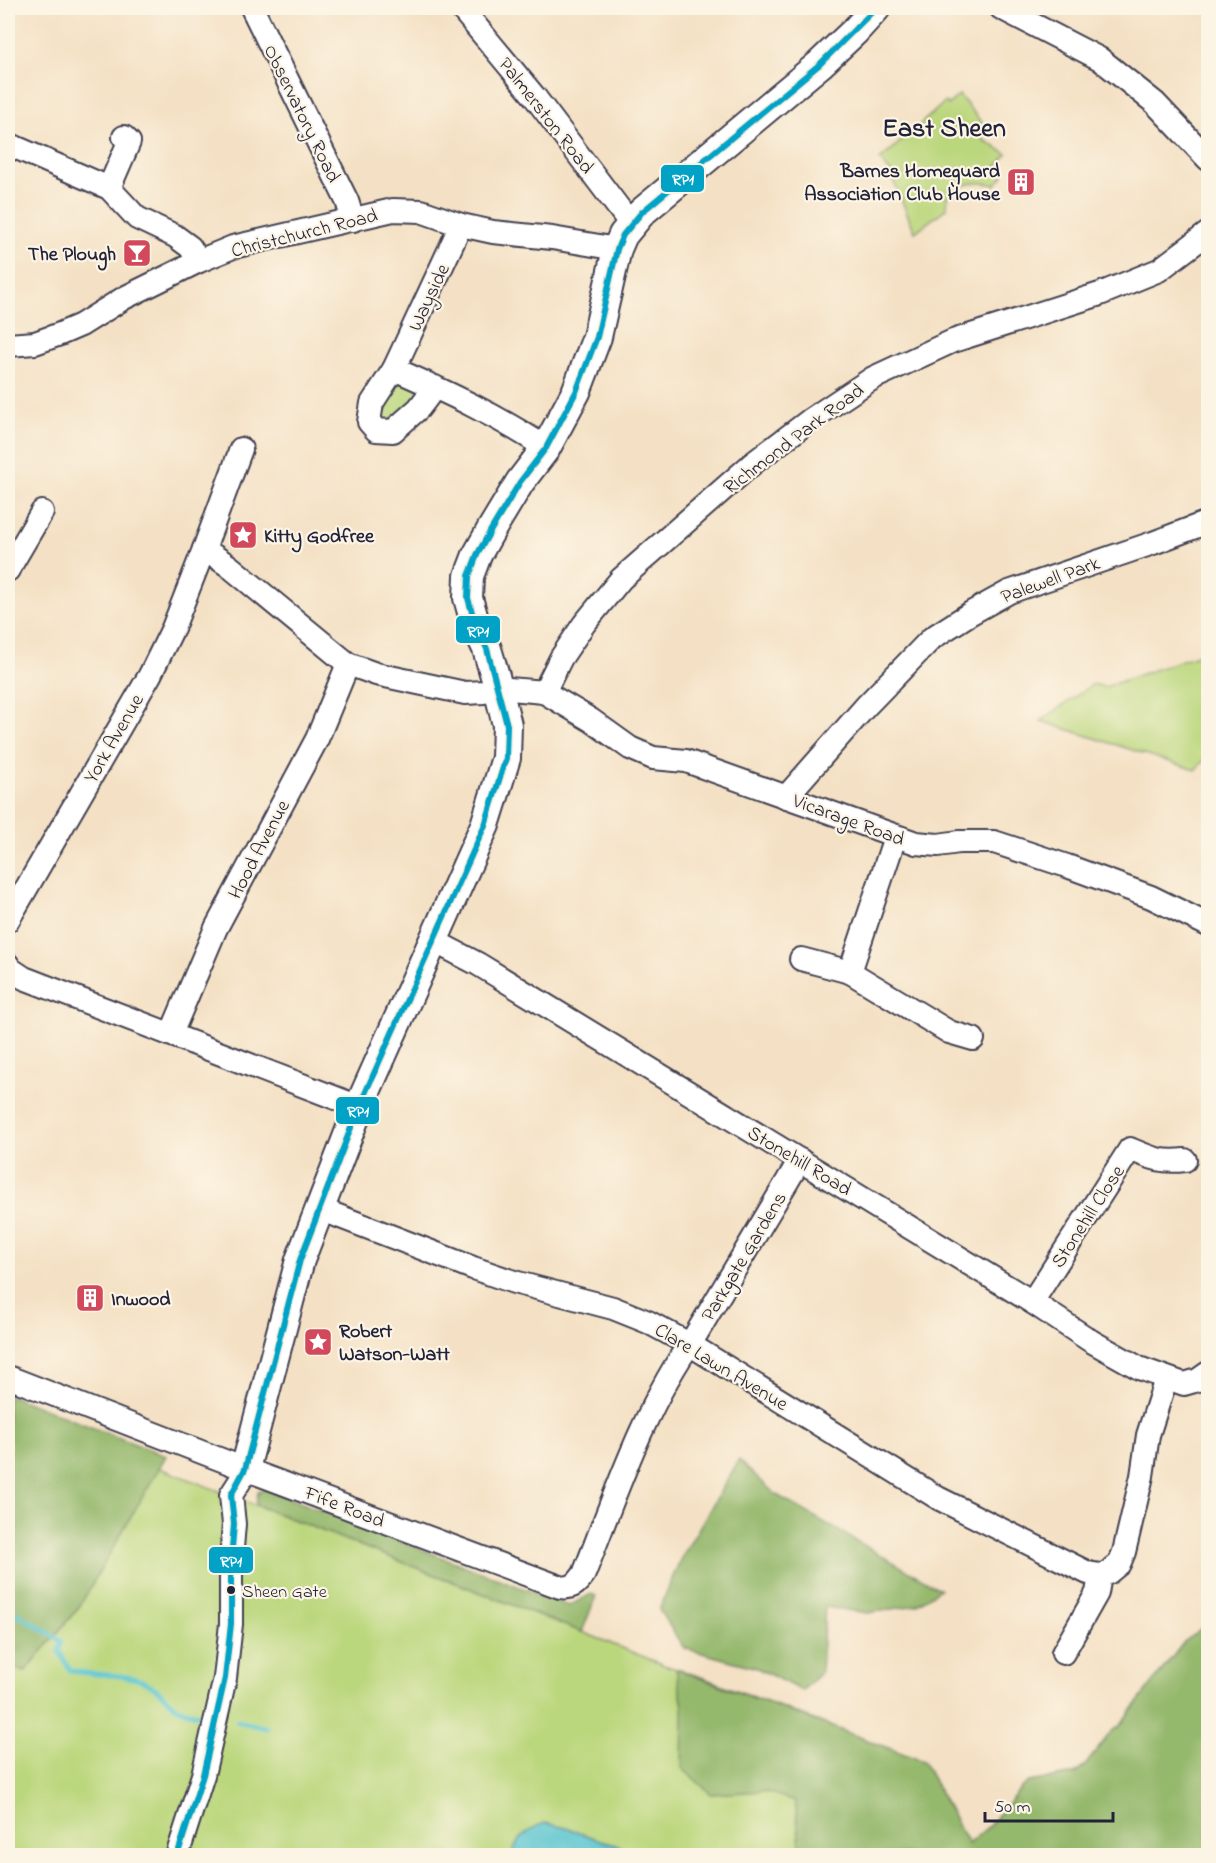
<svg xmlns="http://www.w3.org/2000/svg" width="1216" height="1863" font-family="'Indie Flower',sans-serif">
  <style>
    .green { fill: #bbd77d; stroke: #6e7c5c; stroke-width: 1.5 }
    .forest { fill: #94b86c; stroke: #5b6d54; stroke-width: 1.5 }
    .water { fill: #58c5d0; stroke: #3d7486; stroke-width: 1.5 }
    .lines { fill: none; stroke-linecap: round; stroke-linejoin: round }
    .stream { stroke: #58c5d0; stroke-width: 5 }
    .minor-casing { stroke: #423f50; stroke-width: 26 }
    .major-casing { stroke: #423f50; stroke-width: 32 }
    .minor { stroke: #fff; stroke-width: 22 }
    .major { stroke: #fff; stroke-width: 28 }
    .bus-1-casing { stroke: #fcf5e5; stroke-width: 10 }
    .bus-1 { stroke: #02a2c7; stroke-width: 6 }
    .bus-dot { fill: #22223b; stroke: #fcf5e5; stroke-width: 2 }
    .labels { text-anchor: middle; stroke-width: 4.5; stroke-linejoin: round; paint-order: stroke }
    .bus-label { font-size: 18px; fill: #22223b; stroke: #fcf5e5; text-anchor: start }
    .street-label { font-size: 20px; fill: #22223b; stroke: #fcf5e5 }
    .poi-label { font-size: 20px; font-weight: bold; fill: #22223b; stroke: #fcf5e5; text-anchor: start }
    .district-label { font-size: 26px; font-weight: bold; fill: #22223b; stroke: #fcf5e5 }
    .line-badge { stroke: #fcf5e5; stroke-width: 2 }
    .badge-label { font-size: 16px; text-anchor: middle; font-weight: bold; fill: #fff }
  </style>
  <rect width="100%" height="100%" fill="#fcf5e5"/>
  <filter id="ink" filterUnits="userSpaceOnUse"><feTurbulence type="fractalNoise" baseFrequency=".0167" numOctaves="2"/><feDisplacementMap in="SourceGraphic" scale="12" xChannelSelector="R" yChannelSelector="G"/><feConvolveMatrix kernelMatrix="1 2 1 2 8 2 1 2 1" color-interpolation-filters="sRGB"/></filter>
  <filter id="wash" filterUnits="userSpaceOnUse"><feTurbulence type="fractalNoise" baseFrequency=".008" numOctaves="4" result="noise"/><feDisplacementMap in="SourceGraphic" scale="24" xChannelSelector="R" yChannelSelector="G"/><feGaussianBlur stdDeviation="1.35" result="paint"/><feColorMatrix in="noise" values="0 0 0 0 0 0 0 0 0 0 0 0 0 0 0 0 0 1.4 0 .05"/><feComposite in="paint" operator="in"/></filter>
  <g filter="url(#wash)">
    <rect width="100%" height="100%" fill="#f4e1c5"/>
    <g class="green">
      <path d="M959,95l24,29 -1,15 25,15 -12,15 9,6 -9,10c-16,-5 -53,-2 -48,23l-32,24 -22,-52 2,-3 -15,-17 65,-58 3,3z"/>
      <path d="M398,379l26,12 -9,14 -33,20 -2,-7z"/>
      <path d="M1208,651v105l-13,14 -154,-49 52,-37 12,3z"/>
      <path d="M8,1409l574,223 82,33 35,11 224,85 45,83 21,-18 33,-39 7,-5 45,-8 10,-7 28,-36 7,-4 65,-85 24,-19v232h-1200z"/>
    </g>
    <g class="forest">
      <path d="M8,1395l158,61 -87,151 -54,65 -17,-6z"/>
      <path d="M739,1460l36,34 165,95 -24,16 -48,8 -43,-6 -4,65 -19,19 -45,-23 -73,-20 -25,-38 21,-50z"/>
      <path d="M265,1489l304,117 22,-12 5,2 -14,36 -326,-127 2,-13z"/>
      <path d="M1208,1623v232h-407l-6,-54 -31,-10 -53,3 -29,-26 1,-61 -7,-38 247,92 45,83 21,-18 33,-39 7,-5 46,-8 9,-7 28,-36 7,-4 65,-85z"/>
    </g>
    <path class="water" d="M545,1823l21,5 78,27h-134c9,-16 17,-26 35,-32z"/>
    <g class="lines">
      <g class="stream">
        <path d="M8,1608l53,33 -2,10 11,19c24,7 51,2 75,12 11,5 18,13 26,21 10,9 23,10 35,12"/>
        <path d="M237,1721l30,7"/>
      </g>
    </g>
  </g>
  <g filter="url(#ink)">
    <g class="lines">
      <g class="minor-casing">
        <g id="minor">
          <path d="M252,8l95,193 6,19"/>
          <path d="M461,8l73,88 90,119 8,8"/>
          <path d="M1001,8l99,51 55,44 53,56"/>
          <path d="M8,144l101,44 28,30 38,18 15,11 9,14"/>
          <path d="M109,188l20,-46 -5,-5"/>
          <path d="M8,345l27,-2 25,-9 21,-9 43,-27 75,-37 34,-14 160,-37 28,1 40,14 32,7 59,6 65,11"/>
          <path d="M394,369l67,-144"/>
          <path d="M435,387l-16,21 -26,23 -17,-1 -7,-8 3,-19 22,-34c53,23 104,47 152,79"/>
          <path d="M204,549l37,-100"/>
          <path d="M8,570l34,-58"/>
          <path d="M544,692l17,-34 23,-34 37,-45 131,-115 58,-44 63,-42 80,-37 147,-47 59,-24 49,-37"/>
          <path d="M786,797l80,-91 66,-68 39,-25 38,-21 144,-49 55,-21"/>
          <path d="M895,837l-45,135 99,60 24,7"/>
          <path d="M8,920l142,-245 23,-47 31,-79 25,17 119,98 28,10 89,19 19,-1 14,-4 46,4 47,28 39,28 23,10 33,3 230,82 22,2 21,-3h35l73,24 84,31 57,28"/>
          <path d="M434,941l44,23 554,338 59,39 48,27 45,16 14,-4 10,-7"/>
          <path d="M801,959l49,13"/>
          <path d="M8,965l1,3 15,10 335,129"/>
          <path d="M171,1034l45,-106 101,-189 31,-75"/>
          <path d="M320,1209l153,59 41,14 99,26 35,14 41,22 249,154 150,75 12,2 8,-2 11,-9 5,-12 18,-76 6,-41 18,-56"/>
          <path d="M1032,1302l98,-153c21,9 32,14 55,11"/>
          <path d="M8,1377l237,92 315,118c12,2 17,-3 24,-13 32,-81 60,-167 111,-238l105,-176"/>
          <path d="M1063,1653l34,-60 3,-18"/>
          <path d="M177,1856l26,-81 22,-97 6,-54v-64l3,-36 -3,-29 9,-14 5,-12"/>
        </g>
      </g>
      <g class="major-casing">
        <path id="major" d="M245,1469l55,-209 59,-153 126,-282 21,-67 1,-33 -12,-49 -8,-27 -12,-26 -7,-25 1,-22 8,-21 14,-25 29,-48 26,-34 30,-56 21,-55 20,-88 6,-14 19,-23 178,-148 35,-33 21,-23"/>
      </g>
      <use href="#minor" class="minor"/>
      <use href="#major" class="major"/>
      <g class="bus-1-casing">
        <path id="bus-1" d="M177,1856l26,-81 22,-97 6,-54v-64l3,-36 -3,-29 14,-26 55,-209 59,-153 126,-282 21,-67 1,-33 -20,-76 -12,-26 -7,-25 1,-22 8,-21 14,-25 29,-48 26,-34 30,-56 21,-55 20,-88 6,-14 19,-23 178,-148 56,-56"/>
      </g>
      <use href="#bus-1" class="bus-1"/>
    </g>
  </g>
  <defs>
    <g id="building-square" transform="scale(1.5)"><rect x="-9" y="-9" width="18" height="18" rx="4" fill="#d1495b" stroke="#fcf5e5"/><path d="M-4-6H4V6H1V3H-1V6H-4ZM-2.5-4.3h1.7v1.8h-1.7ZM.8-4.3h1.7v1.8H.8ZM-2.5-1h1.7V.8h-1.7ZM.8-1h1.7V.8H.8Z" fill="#fff"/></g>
    <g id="bar-square" transform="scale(1.5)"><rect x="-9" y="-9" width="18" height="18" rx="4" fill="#d1495b" stroke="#fcf5e5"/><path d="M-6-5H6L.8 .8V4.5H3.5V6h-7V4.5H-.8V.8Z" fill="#fff"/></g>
    <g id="sight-square" transform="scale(1.5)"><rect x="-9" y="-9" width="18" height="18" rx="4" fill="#d1495b" stroke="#fcf5e5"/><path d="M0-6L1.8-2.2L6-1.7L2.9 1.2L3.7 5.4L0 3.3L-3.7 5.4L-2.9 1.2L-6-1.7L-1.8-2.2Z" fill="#fff"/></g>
  </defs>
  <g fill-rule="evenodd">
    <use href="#building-square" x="1021" y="182"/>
    <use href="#bar-square" x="137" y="253"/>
    <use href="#sight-square" x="243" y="535"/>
    <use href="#building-square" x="90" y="1298"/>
    <use href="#sight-square" x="318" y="1342"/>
  </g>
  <circle class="bus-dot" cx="231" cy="1590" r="5"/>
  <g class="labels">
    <g class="bus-label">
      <text x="242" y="1597">Sheen Gate</text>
    </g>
    <g class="street-label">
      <text transform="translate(303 113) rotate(64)" y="7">Observatory Road</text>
      <text transform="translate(547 115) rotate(52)" y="7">Palmerston Road</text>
      <text transform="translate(304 232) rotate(-14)" y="7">Christchurch Road</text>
      <text transform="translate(428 297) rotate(-65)" y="7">Wayside</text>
      <text transform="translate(793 438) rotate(-37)" y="7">Richmond Park Road</text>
      <text transform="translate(1050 579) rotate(-20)" y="7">Palewell Park</text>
      <text transform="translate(113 738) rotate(-60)" y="7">York Avenue</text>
      <text transform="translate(849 819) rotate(20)" y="7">Vicarage Road</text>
      <text transform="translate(258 849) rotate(-62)" y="7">Hood Avenue</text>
      <text transform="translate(800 1160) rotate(31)" y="7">Stonehill Road</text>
      <text transform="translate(1087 1216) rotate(-57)" y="7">Stonehill Close</text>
      <text transform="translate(743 1256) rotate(-59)" y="7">Parkgate Gardens</text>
      <text transform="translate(722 1366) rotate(31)" y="7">Clare Lawn Avenue</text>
      <text transform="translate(345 1506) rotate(21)" y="7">Fife Road</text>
    </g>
    <g class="poi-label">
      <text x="1000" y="177" text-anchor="end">Barnes Homeguard<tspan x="1000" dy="23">Association Club House</tspan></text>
      <text x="116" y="260" text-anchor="end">The Plough</text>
      <text x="264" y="542">Kitty Godfree</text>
      <text x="111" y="1305">Inwood</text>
      <text x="339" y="1337">Robert<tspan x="339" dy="23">Watson-Watt</tspan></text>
    </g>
    <g class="district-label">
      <text x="944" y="136">East Sheen</text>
    </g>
  </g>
  <g class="line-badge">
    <rect x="660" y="164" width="45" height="29" rx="6" fill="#02a2c7"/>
    <rect x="455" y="615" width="46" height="29" rx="6" fill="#02a2c7"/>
    <rect x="335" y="1096" width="45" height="29" rx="6" fill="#02a2c7"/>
    <rect x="208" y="1546" width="46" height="28" rx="6" fill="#02a2c7"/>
  </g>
  <g class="badge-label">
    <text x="683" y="184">RP1</text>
    <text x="478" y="636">RP1</text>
    <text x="358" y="1116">RP1</text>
    <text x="231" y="1566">RP1</text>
  </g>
  <rect width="1216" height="1863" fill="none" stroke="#fcf5e5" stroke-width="30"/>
  <path d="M985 1812v9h128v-9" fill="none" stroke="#22223b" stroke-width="3"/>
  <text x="994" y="1812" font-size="18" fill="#22223b" stroke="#fcf5e5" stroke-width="4.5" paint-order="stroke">50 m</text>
</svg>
